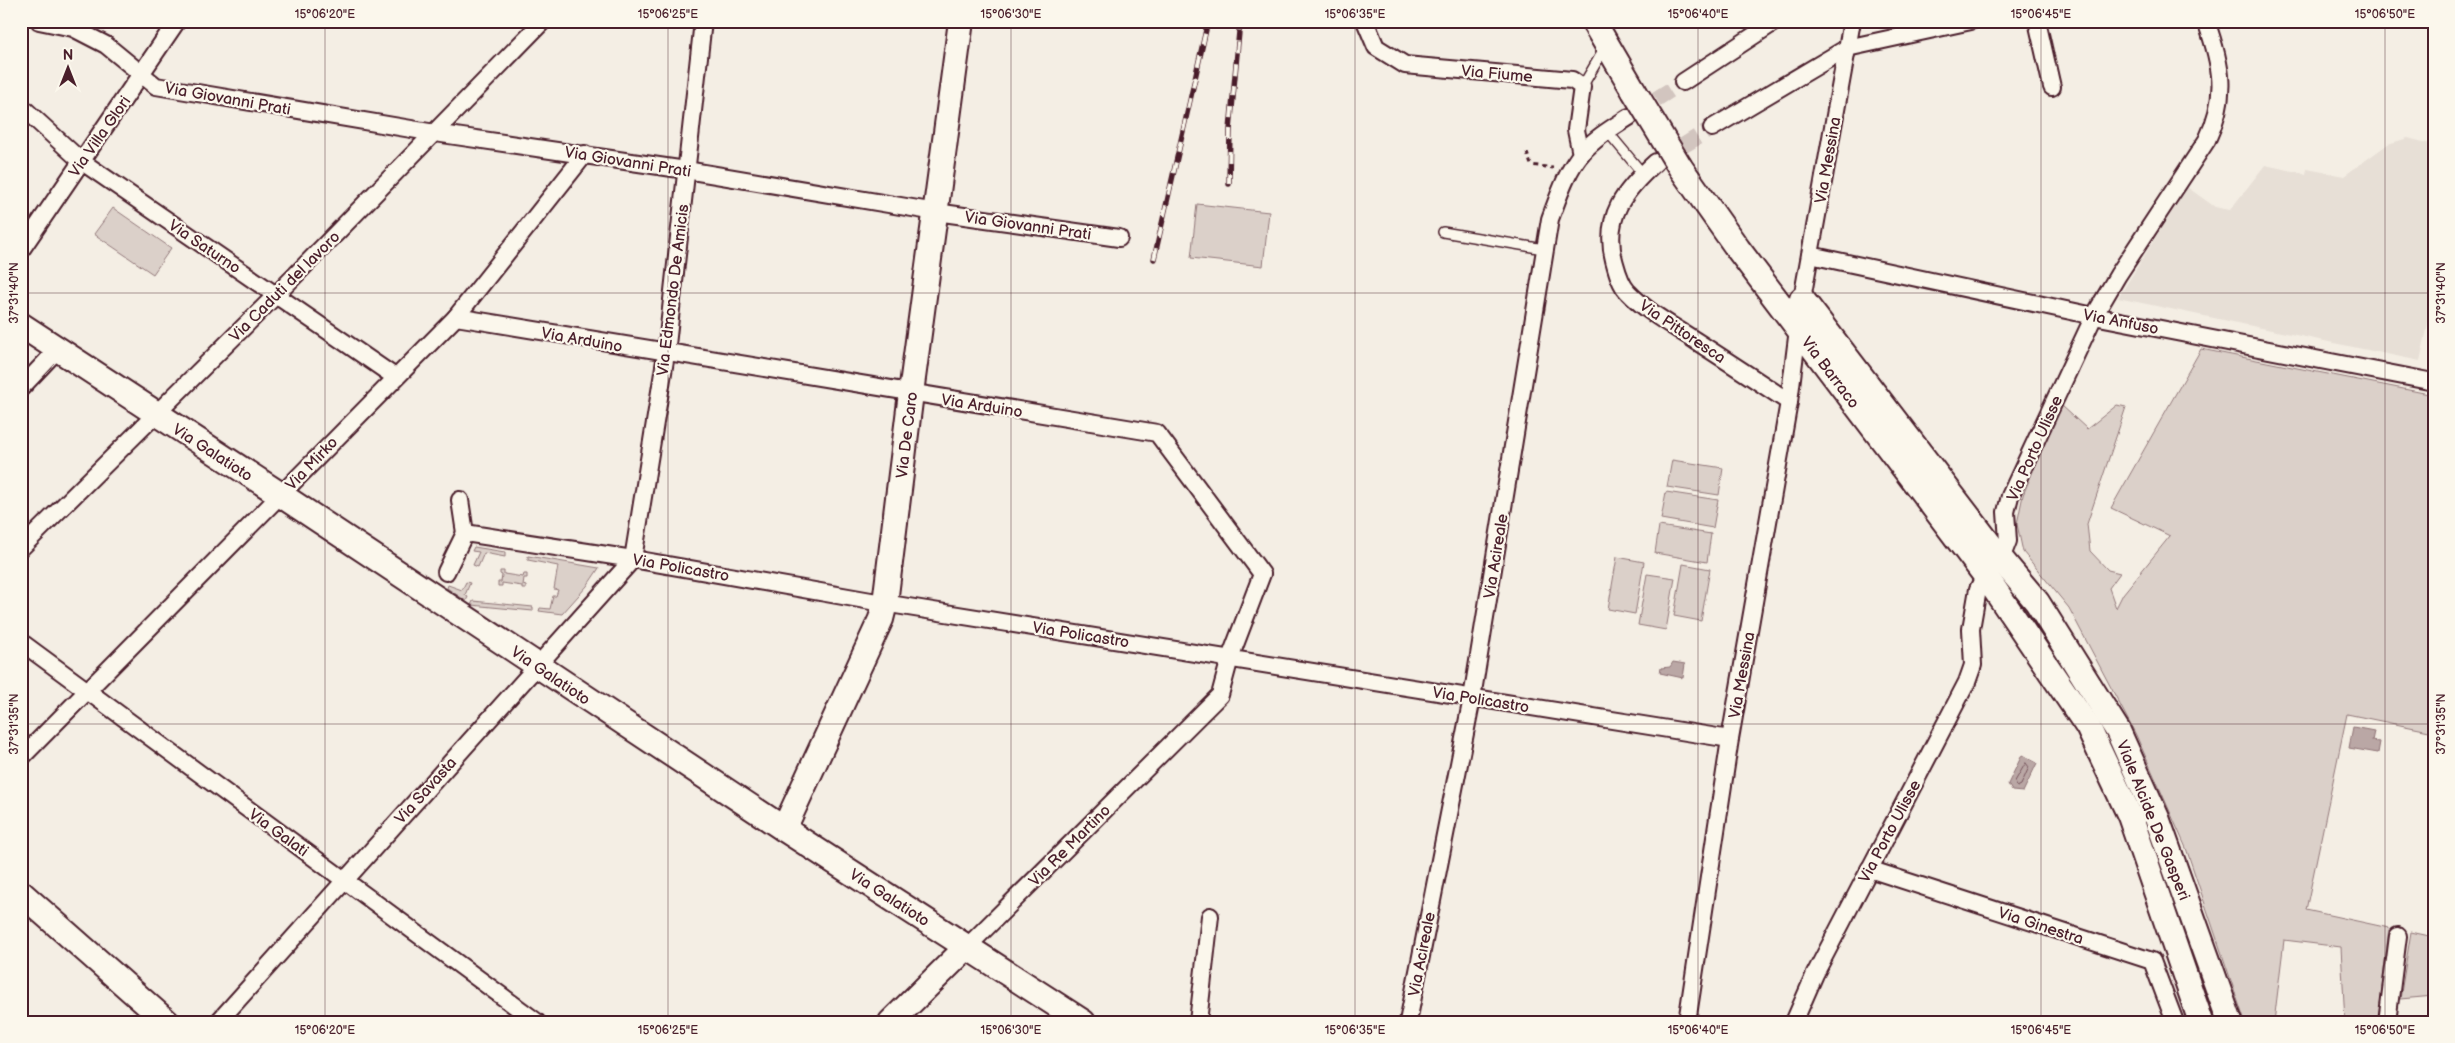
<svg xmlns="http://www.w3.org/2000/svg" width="2455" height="1043" font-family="'Balsamiq Sans',sans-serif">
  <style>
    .built { fill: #e7dfd6 }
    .green { fill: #dbd0c9; stroke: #92787a }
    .water { fill: #baa7a5; stroke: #8d7174 }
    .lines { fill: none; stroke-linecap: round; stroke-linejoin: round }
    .shore { stroke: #77555c; stroke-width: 1 }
    .street-tunnel { stroke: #d2c5bf; stroke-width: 16; stroke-dasharray: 16 8; stroke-linecap: butt }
    .lane-casing { stroke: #4a1f2b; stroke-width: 12 }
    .street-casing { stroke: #4a1f2b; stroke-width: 20 }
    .secondary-casing { stroke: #4a1f2b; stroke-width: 28 }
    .path { stroke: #4a1f2b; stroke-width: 3; stroke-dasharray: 4 4; stroke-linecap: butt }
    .lane { stroke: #fbf7ec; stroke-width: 9 }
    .street { stroke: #fbf7ec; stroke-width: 16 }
    .secondary { stroke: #fbf7ec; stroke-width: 24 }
    .rail-casing { stroke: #4a1f2b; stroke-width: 5.5 }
    .rail { stroke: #fbf7ec; stroke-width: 4; stroke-dasharray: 11; stroke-linecap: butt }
    .secondary-bridge-casing { stroke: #4a1f2b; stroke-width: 28; stroke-linecap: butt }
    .secondary-bridge { stroke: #fbf7ec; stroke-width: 24 }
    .ticks { fill: none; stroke: #4a1f2b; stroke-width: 1; stroke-opacity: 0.45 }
    .labels { text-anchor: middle; stroke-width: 4.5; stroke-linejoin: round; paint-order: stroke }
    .street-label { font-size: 16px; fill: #4a1f2b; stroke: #fbf7ec }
    .neatline { fill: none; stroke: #4a1f2b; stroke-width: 2 }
    .ticks-label { font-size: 12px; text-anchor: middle; fill: #4a1f2b }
  </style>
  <rect width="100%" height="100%" fill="#f4eee4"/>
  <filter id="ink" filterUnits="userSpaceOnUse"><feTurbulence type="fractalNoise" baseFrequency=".02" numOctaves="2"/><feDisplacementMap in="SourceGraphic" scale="10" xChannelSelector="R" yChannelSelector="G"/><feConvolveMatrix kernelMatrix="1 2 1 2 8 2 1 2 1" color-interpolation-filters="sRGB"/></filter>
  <g filter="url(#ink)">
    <path class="built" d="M2408,138l26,7v152l-14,64 -302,-63 69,-111 28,20 15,3 35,-45 41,9 1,-5 37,7 44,-32z"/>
    <g class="green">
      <path d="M1197,204l72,8 -6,54 -72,-8z"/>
      <path d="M113,208l58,40 -18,26 -59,-40z"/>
      <path d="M2201,349l233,46v337l-87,-18 -41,196 83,18 -11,94h-33l-4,-75 -57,-7 -10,82h-29l-59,-174 -50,-113 -67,-127 -46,-56 -6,-28 6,-29 38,-90 26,24 30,-24 9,2 -39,117 3,27 18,19 12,3 -11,15 7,20 7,-14 47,-58 -59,-28z"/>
      <path d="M1672,460l51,8 -4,27 -52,-8z"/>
      <path d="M1666,492l52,8 -5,28 -52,-9z"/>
      <path d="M1659,526l52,8 -4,28 -52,-9z"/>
      <path d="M474,547l31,5v5l-21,-4 -6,14 -5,-2 6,-13 -7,-1z"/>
      <path d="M528,556l71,12 -12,18 -25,28 -23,-3 1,-3 10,1 3,-13h3l2,-6 -4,-1 4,-23 -30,-6z"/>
      <path d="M1617,557l27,5 -9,52 -27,-5z"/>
      <path d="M1683,564l27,5 -9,52 -27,-5z"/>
      <path d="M500,571h4v3l19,3 1,-3h3v4h-3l-1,7 3,1v3h-4v-3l-20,-3v3h-4v-4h3l1,-7 -2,-1z"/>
      <path d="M1647,574l28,4 -9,52 -28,-5z"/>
      <path d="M466,582l4,1 -5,12 3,2 -2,4 -19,-13 1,-3 14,5z"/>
      <path d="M473,601l60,6v4l-62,-6z"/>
      <path d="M2411,932l23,5v59l-34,3z"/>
    </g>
    <g class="water">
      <path d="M1673,662l12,2 -2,14 -23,-5 1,-5 9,-1z"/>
      <path d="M2353,727l21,4 -2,10 8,1 -2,11 -29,-5z"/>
      <path d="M2022,755l15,8 -14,29 -11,-1 -4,-7z"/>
    </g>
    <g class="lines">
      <path class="shore" d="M2026,763l3,4 -8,18 -4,2 -2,-5z"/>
      <g class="street-tunnel">
        <path d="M1636,112l47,-30"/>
        <path d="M1663,158l49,-30"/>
      </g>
      <g class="lane-casing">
        <g id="lane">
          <path d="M1582,87l24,-41"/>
          <path d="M1607,131l36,43"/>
          <path d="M1443,232l101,17"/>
        </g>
      </g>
      <g class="street-casing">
        <g id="street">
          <path d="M39,21l34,7 33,17 50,41 279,47 251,37 250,42 183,26"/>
          <path d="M1365,21l11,26 29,18 167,15 10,7 -6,43 5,24"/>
          <path d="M2037,21l15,66"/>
          <path d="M1683,82l93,-61"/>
          <path d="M21,106l60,55 314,216"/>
          <path d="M1712,128l135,-80 124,-27"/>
          <path d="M1656,162c-31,28 -53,54 -42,98 3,11 6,24 14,32 19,20 45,34 68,49 31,20 62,40 93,61"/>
          <path d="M21,250l156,-229"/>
          <path d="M1810,255l284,61 340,66"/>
          <path d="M1802,299l50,-278"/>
          <path d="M456,317l701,116 105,141 -32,84 -10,37 -253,252"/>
          <path d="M21,388l37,-39"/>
          <path d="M460,500l5,33 168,26 238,42 859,138"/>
          <path d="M21,548l256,-254 266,-273"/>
          <path d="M633,559l33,-205 37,-333"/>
          <path d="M446,572l19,-39"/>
          <path d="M21,642l516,380"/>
          <path d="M21,758l435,-441 129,-163"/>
          <path d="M1869,869l283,92 23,61"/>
          <path d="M218,1022l415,-463"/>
          <path d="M1198,1022l12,-106"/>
          <path d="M1408,1022l64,-324 78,-479c8,-21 17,-49 32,-66 13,-15 30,-25 47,-36"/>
          <path d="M1687,1022l43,-283 59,-337 9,-73"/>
          <path d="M1794,1022l21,-48 152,-292 6,-17 -2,-36 7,-40 7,-14 16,-16 7,-18 -2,-29 4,-16 84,-180 24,-41 89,-135c21,-44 15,-74 -1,-119"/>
          <path d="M2387,1022l11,-86"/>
        </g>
      </g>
      <g class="secondary-casing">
        <g id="secondary">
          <path d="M1593,21l41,70"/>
          <path d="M1680,167l58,82 247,326 103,152 42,89 71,206"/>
          <path d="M1802,299l199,260 36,43 81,129 39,87 73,204"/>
          <path d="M21,325l260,170 503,334 299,193"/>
          <path d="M784,829l97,-210 4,-16 26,-210 50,-372"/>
          <path d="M21,893l146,129"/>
          <path d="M891,1022l76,-75"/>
        </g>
      </g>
      <path class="path" d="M1527,153l4,12 22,3"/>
      <use href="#lane" class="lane"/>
      <use href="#street" class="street"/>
      <use href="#secondary" class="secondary"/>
      <g class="rail-casing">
        <g id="rail">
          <path d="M1229,184l1,-54 10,-109"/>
          <path d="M1154,259l54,-238"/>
        </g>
      </g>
      <use href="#rail" class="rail"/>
      <g class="secondary-bridge-casing">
        <path id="secondary-bridge" d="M1634,91l46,76"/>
      </g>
      <use href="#secondary-bridge" class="secondary-bridge"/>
    </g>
  </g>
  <path class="ticks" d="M325,21v1001M668,21v1001M1011,21v1001M1355,21v1001M1698,21v1001M2041,21v1001M2385,21v1001M21,293h2413M21,724h2413"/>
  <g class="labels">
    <g class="street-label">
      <text transform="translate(1497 73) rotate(5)" y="6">Via Fiume</text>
      <text transform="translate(228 98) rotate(10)" y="6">Via Giovanni Prati</text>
      <text transform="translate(99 136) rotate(-55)" y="6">Via Villa Glori</text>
      <text transform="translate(1827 160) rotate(-80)" y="6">Via Messina</text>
      <text transform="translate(628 161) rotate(9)" y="6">Via Giovanni Prati</text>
      <text transform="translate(1028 225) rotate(8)" y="6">Via Giovanni Prati</text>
      <text transform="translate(205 246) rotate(34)" y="6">Via Saturno</text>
      <text transform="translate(284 286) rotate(-45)" y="6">Via Caduti del lavoro</text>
      <text transform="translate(672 290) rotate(-83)" y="6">Via Edmondo De Amicis</text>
      <text transform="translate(2121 321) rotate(11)" y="6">Via Anfuso</text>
      <text transform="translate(1683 331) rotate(34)" y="6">Via Pittoresca</text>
      <text transform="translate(582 339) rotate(10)" y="6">Via Arduino</text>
      <text transform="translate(1831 372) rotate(53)" y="6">Via Barraco</text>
      <text transform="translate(982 405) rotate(9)" y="6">Via Arduino</text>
      <text transform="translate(906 435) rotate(-83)" y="6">Via De Caro</text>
      <text transform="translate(2034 448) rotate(-66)" y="6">Via Porto Ulisse</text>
      <text transform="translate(213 452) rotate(33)" y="6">Via Galatioto</text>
      <text transform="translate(311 463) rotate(-46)" y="6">Via Mirko</text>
      <text transform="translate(1495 556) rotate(-81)" y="6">Via Acireale</text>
      <text transform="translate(681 567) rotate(10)" y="6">Via Policastro</text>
      <text transform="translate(1081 634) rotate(9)" y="6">Via Policastro</text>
      <text transform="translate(551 675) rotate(34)" y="6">Via Galatioto</text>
      <text transform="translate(1741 675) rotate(-80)" y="6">Via Messina</text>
      <text transform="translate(1481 699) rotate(9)" y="6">Via Policastro</text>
      <text transform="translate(425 790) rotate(-48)" y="6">Via Savasta</text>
      <text transform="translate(2154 820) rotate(68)" y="6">Viale Alcide De Gasperi</text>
      <text transform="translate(1889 831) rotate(-62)" y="6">Via Porto Ulisse</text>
      <text transform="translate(279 832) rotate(36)" y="6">Via Galati</text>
      <text transform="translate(1069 845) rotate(-45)" y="6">Via Re Martino</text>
      <text transform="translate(890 897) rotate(33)" y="6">Via Galatioto</text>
      <text transform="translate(2041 925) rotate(18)" y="6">Via Ginestra</text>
      <text transform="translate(1421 954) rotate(-79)" y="6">Via Acireale</text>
    </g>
  </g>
  <rect width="2455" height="1043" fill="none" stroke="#fbf7ec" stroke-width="55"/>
  <g transform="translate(68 68)" stroke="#fbf7ec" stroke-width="4" paint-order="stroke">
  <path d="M0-4L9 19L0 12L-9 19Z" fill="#4a1f2b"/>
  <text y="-8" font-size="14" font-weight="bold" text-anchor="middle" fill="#4a1f2b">N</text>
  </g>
  <rect x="28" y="28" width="2400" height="988" class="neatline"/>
  <g class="ticks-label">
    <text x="325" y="18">15°06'20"E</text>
    <text x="668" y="18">15°06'25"E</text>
    <text x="1011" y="18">15°06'30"E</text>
    <text x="1355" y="18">15°06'35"E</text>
    <text x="1698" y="18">15°06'40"E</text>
    <text x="2041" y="18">15°06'45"E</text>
    <text x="2385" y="18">15°06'50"E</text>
    <text transform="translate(14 293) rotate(-90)" y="4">37°31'40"N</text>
    <text transform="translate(2441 293) rotate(-90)" y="4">37°31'40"N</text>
    <text transform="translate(14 724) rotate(-90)" y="4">37°31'35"N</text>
    <text transform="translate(2441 724) rotate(-90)" y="4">37°31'35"N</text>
    <text x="325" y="1034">15°06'20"E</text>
    <text x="668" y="1034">15°06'25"E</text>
    <text x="1011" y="1034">15°06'30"E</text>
    <text x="1355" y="1034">15°06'35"E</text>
    <text x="1698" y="1034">15°06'40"E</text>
    <text x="2041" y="1034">15°06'45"E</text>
    <text x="2385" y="1034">15°06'50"E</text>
  </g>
</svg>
